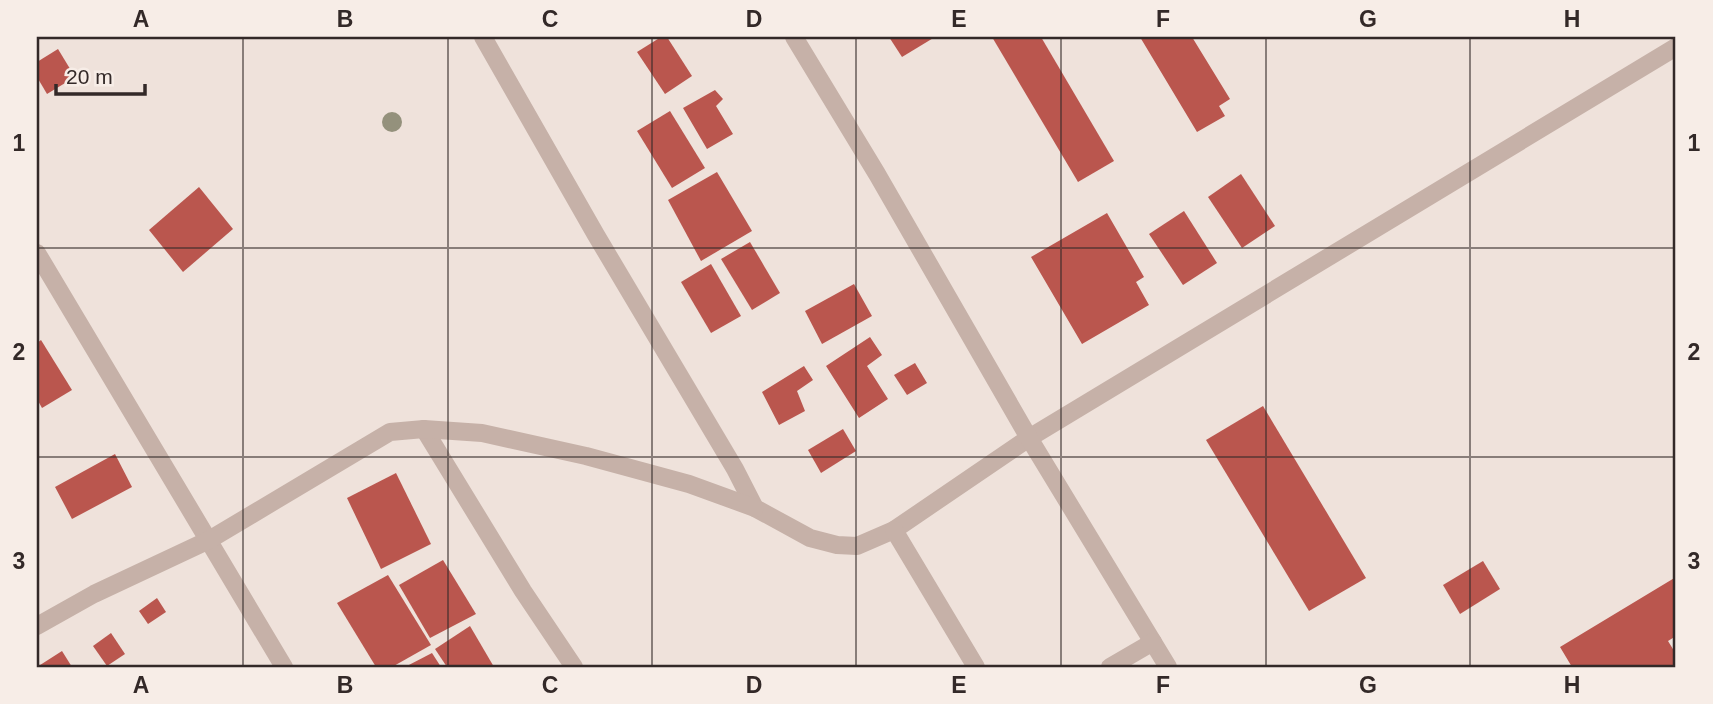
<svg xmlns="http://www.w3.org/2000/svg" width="1713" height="704" font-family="Helvetica,sans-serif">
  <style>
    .building { fill: #ba564e }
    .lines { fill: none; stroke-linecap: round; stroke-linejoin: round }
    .minor { stroke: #c6b1a8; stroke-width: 18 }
    .tree { fill: #94917c }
    .grid { fill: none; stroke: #332928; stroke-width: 2; stroke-opacity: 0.55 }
    .neatline { fill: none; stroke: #332928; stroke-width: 2.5 }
    .grid-label { font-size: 23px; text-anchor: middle; font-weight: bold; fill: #332928 }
  </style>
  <rect width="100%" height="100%" fill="#efe2db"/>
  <g class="building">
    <path d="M661,37h6l25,39 -27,18 -28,-42z"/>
    <path d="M889,37h46l-33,20z"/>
    <path d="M992,37h49l73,124 -36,21z"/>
    <path d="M1140,37h52l38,62 -11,7 6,10 -28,16z"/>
    <path d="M58,49l17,28 -28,17 -10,-17v-15z"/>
    <path d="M715,90l8,9 -7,7 17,28 -26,15 -24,-41z"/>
    <path d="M670,111l35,57 -33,20 -35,-57z"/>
    <path d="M717,172l35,59 -51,30 -33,-61z"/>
    <path d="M1241,174l34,52 -33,22 -34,-51z"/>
    <path d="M199,187l34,42 -50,43 -34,-42z"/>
    <path d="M1184,211l33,52 -34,22 -34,-51z"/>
    <path d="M1107,213l37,64 -8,5 13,23 -67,39 -51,-87z"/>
    <path d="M750,242l30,51 -28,17 -31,-51z"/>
    <path d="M711,264l30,52 -30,17 -30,-51z"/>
    <path d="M854,284l18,32 -50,28 -17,-33z"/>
    <path d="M870,337l12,18 -15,11 21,33 -29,19 -33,-52z"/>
    <path d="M41,340l31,50 -30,18 -5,-9v-56z"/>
    <path d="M915,363l12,20 -20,12 -13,-20z"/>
    <path d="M804,366l9,14 -16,11 8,20 -26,14 -17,-33z"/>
    <path d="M1263,406l103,172 -57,33 -103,-171z"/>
    <path d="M843,429l13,22 -35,22 -13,-23z"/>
    <path d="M115,454l17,33 -60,32 -17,-32z"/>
    <path d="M396,473l35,71 -50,25 -34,-71z"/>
    <path d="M443,560l33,54 -46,24 -31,-53z"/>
    <path d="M1483,561l17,28 -40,25 -17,-29z"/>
    <path d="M388,575l43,70 -39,22h-16l-39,-64z"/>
    <path d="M1676,577v59l-8,5 8,13v13h-104l-12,-20z"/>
    <path d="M157,598l9,14 -18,12 -9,-13z"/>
    <path d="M470,626l24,41h-47l-12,-18z"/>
    <path d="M111,633l14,21 -18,12 -14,-20z"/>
    <path d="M62,651l10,16h-35z"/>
    <path d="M432,653l9,14h-36z"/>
  </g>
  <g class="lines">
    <g class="minor">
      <path d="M483,37l113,198 139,234 20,39 55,30 27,7 20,1 37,-16 135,-92 647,-391"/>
      <path d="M794,37l83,137 152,264 139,229"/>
      <path d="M37,253l247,414"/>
      <path d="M424,429l99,162 51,76"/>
      <path d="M894,530l82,137"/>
      <path d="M37,626l57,-32 115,-54 181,-108 34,-3 58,4 104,23 103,28 66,24"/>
      <path d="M1110,667l43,-25"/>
    </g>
  </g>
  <circle class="tree" cx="392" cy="122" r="10"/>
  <path class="grid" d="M243,37v630M448,37v630M652,37v630M856,37v630M1061,37v630M1266,37v630M1470,37v630M37,248h1639M37,457h1639"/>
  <rect width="1713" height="704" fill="none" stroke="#f7ede7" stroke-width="77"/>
  <path d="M56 84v10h89v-10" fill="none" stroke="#332928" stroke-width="3.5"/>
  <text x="66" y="84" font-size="21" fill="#332928" stroke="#f7ede7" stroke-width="5" paint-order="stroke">20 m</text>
  <rect x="38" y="38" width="1636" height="628" class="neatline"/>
  <g class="grid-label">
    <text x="141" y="27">A</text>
    <text x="345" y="27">B</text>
    <text x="550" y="27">C</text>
    <text x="754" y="27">D</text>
    <text x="959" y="27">E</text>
    <text x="1163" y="27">F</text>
    <text x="1368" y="27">G</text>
    <text x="1572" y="27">H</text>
    <text x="19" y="151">1</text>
    <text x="1694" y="151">1</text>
    <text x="19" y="360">2</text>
    <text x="1694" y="360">2</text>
    <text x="19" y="569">3</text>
    <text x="1694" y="569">3</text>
    <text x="141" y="693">A</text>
    <text x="345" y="693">B</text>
    <text x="550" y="693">C</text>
    <text x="754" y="693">D</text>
    <text x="959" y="693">E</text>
    <text x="1163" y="693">F</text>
    <text x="1368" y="693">G</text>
    <text x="1572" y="693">H</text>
  </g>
</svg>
